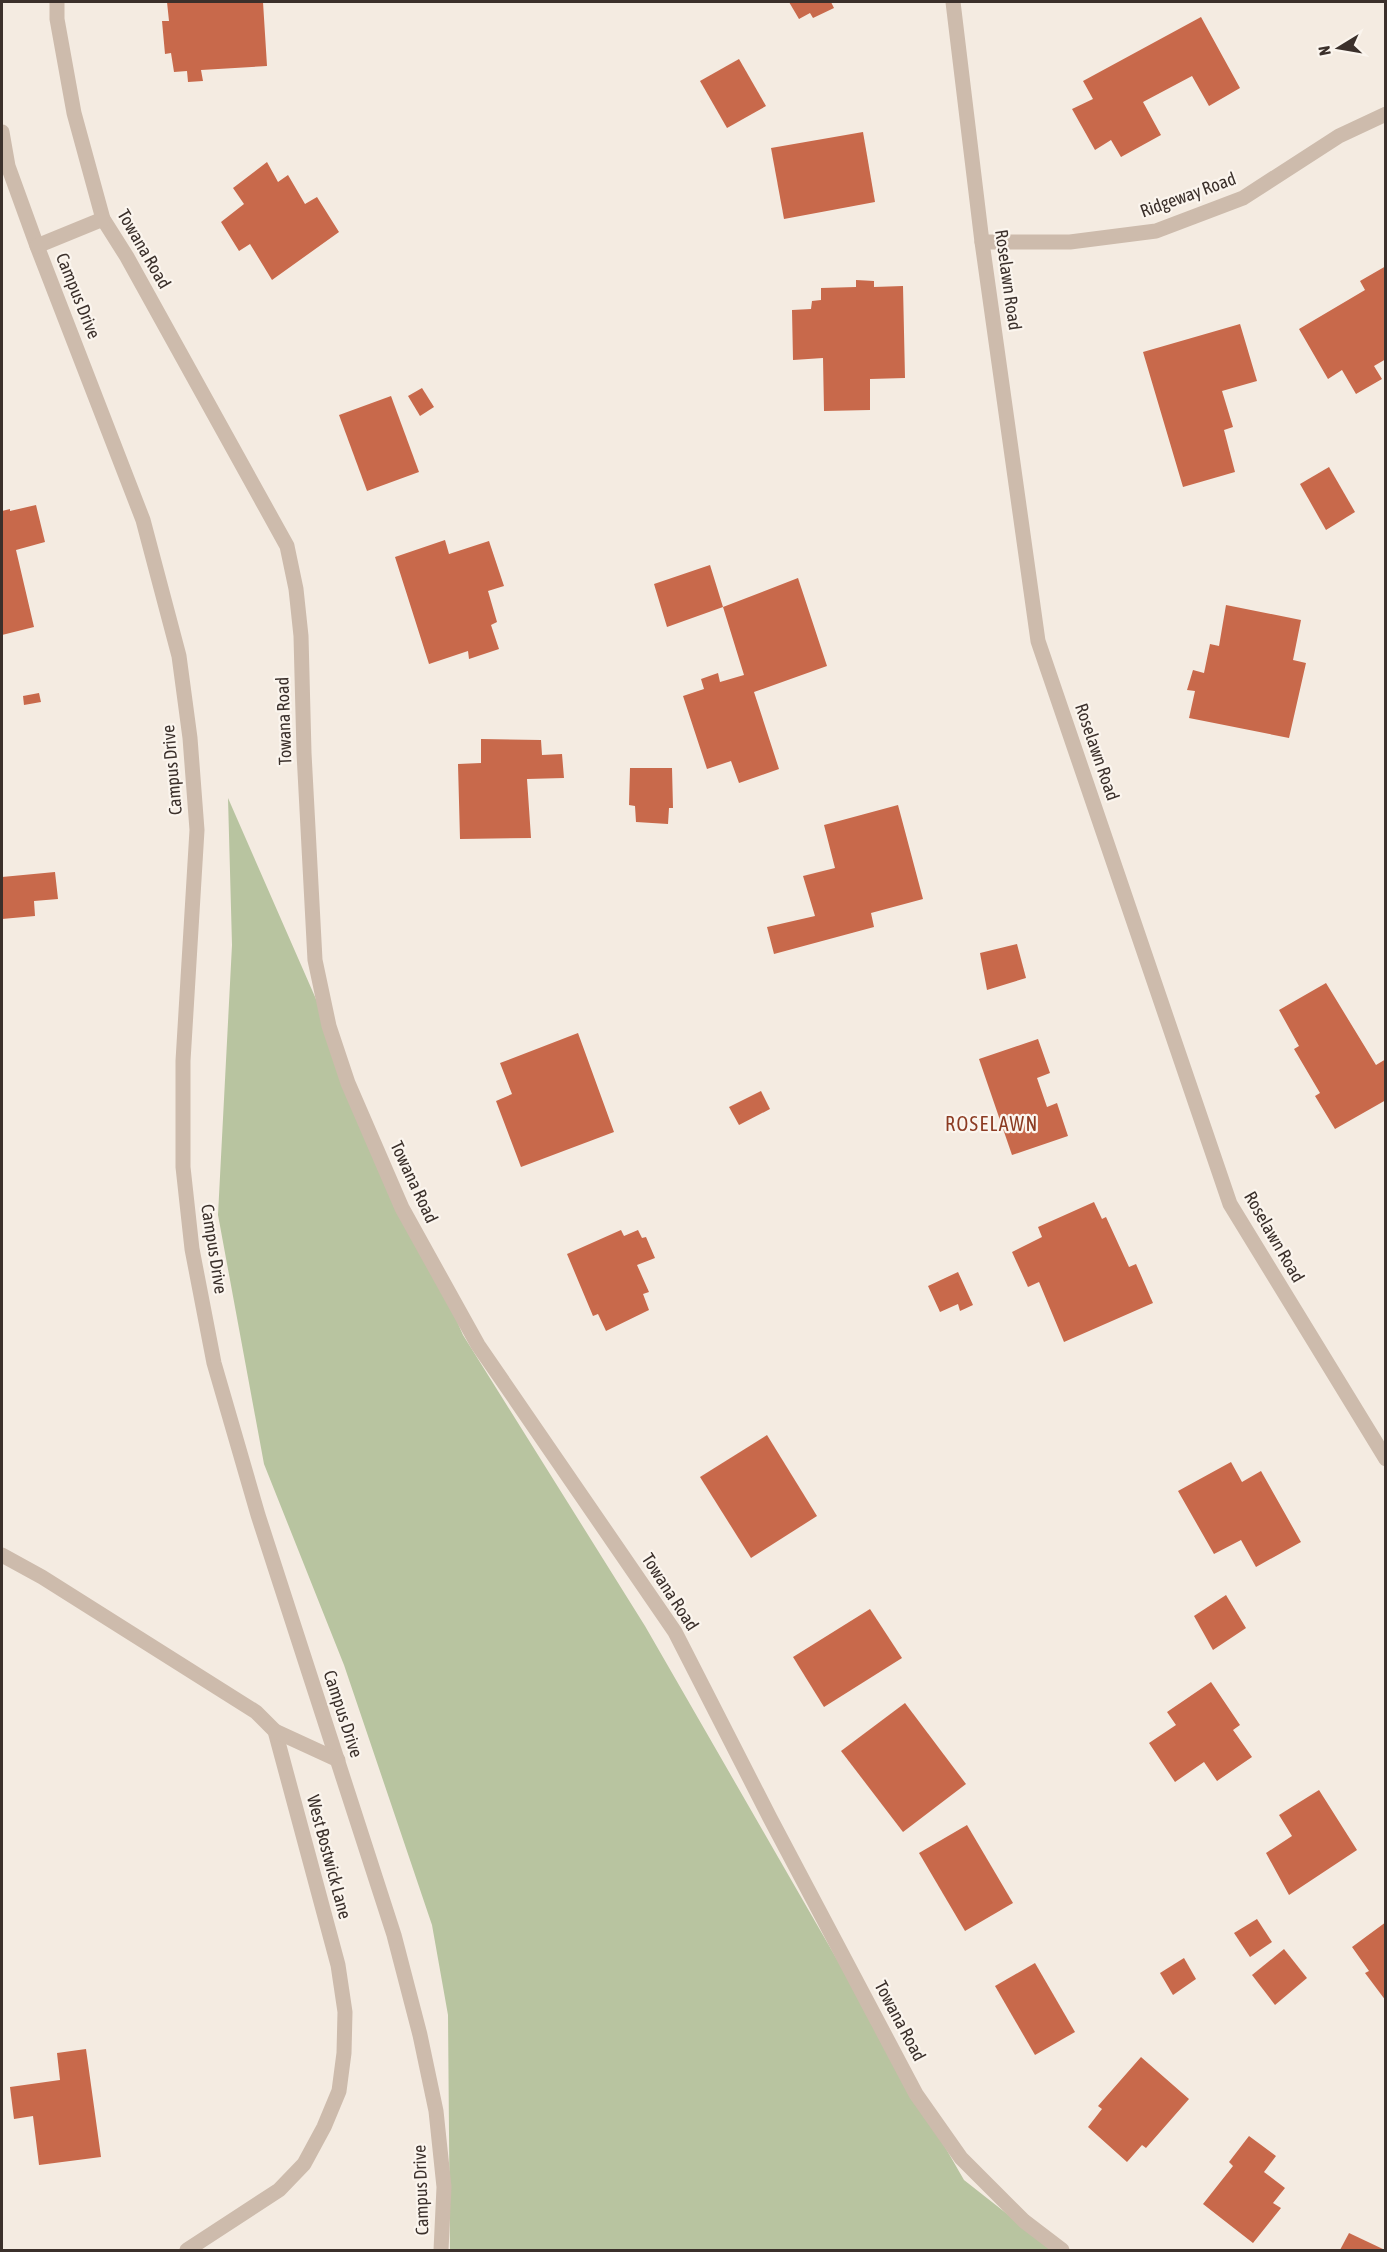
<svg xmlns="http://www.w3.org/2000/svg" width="1387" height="2252" font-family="'Asap Condensed',sans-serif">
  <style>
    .green { fill: #b8c4a0 }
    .building { fill: #c8694b }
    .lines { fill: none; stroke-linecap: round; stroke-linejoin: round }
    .minor { stroke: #cdbbac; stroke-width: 15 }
    .labels { text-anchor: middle; stroke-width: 4.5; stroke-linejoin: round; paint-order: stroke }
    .street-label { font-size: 18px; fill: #3b302b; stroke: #fbf5ee }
    .neighbourhood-label { font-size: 20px; letter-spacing: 1.5px; fill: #8c3b22; stroke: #fbf5ee }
  </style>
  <rect width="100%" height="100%" fill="#f4ebe1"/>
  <path class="green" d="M228,798l235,537 182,291 319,554 89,70h-603l-2,-235 -16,-90 -88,-260 -80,-201 -46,-249 14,-270z"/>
  <g class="building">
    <path d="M167,2h96l4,64 -66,4 2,11 -15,1 -1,-11 -13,1 -3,-19 -6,1 -3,-33h7z"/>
    <path d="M789,2h42l3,6 -21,10 -3,-5 -11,6z"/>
    <path d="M1201,17l39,71 -31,18 -17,-30 -49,26 18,33 -40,22 -10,-17 -16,10 -23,-41 21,-10 -10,-18z"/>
    <path d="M739,59l27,47 -39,22 -27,-47z"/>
    <path d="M863,132l12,70 -91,17 -13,-71z"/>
    <path d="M267,162l11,20 10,-7 17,29 12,-7 22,35 -67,48 -22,-36 -11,7 -18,-29 23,-18 -11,-16z"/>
    <path d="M1386,266v93l-12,7 8,13 -26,15 -14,-24 -14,9 -29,-50 66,-39 -5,-9z"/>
    <path d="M856,280l18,1v6l29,-1 2,92 -35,1v31l-46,1 -1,-53 -30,2 -1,-50 19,-1 1,-8 9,-1v-12l35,-1z"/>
    <path d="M1240,324l17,57 -35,10 11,36 -9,3 11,42 -52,15 -40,-135z"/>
    <path d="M422,388l12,19 -14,9 -12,-20z"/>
    <path d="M391,396l28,76 -52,19 -28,-76z"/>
    <path d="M1329,467l26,45 -29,18 -26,-46z"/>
    <path d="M36,505l9,37 -29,8 18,77 -32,8v-124l8,-2v2z"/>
    <path d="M445,540l4,14 40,-13 15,45 -16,5 9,31 -6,3 8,24 -30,10 -1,-8 -39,13 -34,-107z"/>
    <path d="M710,565l13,42 75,-29 29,88 -73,26 25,77 -40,14 -8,-22 -24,8 -24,-73 21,-7 -3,-10 17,-6 2,9 24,-7 -21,-68 -56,20 -13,-43z"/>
    <path d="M1226,605l75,15 -8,40 13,3 -17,75 -100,-20 6,-27 -8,-1 6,-20 11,3 6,-29 9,2z"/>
    <path d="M39,693l2,9 -17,3 -1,-9z"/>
    <path d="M481,739l60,1 1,15 20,-1 2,24 -37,1 4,59 -71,1 -2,-75 23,-1z"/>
    <path d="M630,768h42l1,40h-4l-1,16 -32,-2 -1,-16 -6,-1z"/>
    <path d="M898,805l25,94 -52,14 3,14 -100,27 -7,-27 48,-11 -12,-40 32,-8 -11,-43z"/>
    <path d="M55,872l3,27 -24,2 1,15 -33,3v-42z"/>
    <path d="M1017,944l9,34 -39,12 -7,-37z"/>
    <path d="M1326,983l50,82 10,-6v41l-51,29 -20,-33 5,-3 -26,-44 5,-3 -20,-36z"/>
    <path d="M578,1033l36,99 -93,35 -25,-66 16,-7 -12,-31z"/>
    <path d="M1038,1039l12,34 -13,5 10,29 10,-4 11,33 -56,19 -33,-96z"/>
    <path d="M761,1091l9,18 -31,16 -10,-18z"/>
    <path d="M1094,1202l8,17 4,-2 23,50 7,-3 17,39 -89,39 -25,-60 -11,5 -16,-35 30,-15 -4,-10z"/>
    <path d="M621,1230l3,6 14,-6 4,8 4,-1 9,21 -18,7 12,27 -6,2 6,16 -43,21 -8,-17 -5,2 -26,-62z"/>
    <path d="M958,1272l15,33 -13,6 -2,-7 -18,8 -12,-26z"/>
    <path d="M767,1435l50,81 -66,42 -51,-81z"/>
    <path d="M1231,1462l11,20 19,-11 40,71 -45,25 -15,-27 -27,14 -36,-63z"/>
    <path d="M1226,1595l20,33 -33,22 -19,-34z"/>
    <path d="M870,1609l32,49 -78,49 -31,-50z"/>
    <path d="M1211,1682l29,43 -7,5 19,27 -35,24 -13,-19 -29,20 -26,-39 27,-18 -9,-13z"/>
    <path d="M905,1703l61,81 -63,48 -62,-81z"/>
    <path d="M1319,1790l38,60 -68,45 -23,-42 26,-17 -13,-21z"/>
    <path d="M967,1825l46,78 -48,28 -46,-78z"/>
    <path d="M1257,1919l15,23 -22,15 -16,-24z"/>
    <path d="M1386,1922v79l-21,-28 4,-2 -17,-24z"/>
    <path d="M1284,1949l23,29 -32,27 -23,-30z"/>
    <path d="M1184,1958l12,21 -23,16 -13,-22z"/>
    <path d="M1035,1963l40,69 -40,23 -40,-69z"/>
    <path d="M86,2049l15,108 -62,8 -6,-49 -19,3 -4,-32 50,-7 -3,-27z"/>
    <path d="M1141,2057l48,42 -43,49 -4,-3 -15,17 -39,-35 14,-18 -4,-3z"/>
    <path d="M1249,2136l27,20 -12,16 21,16 -12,15 8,5 -28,35 -50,-39 30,-38 -4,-4z"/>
    <path d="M1349,2233l36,17h-45z"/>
  </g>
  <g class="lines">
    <g class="minor">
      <path d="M57,2v17l17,94 29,106 24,38 160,289 9,43 5,47 3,117 11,207 14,66 19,57 54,125 76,137 197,287 95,186 146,276 45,64 63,63 38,29"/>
      <path d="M953,2l29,240 56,399 192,563 156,255"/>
      <path d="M2,132l6,34 29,80 106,274 36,136 11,82 7,92 -14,231v106l9,82 22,114 44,152 136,420 26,100 16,76 8,76 -3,63"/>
      <path d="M982,242h88l86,-11 87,-33 96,-62 47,-22"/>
      <path d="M37,246l66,-27"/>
      <path d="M2,1555l40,22 214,135 19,19 63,234 7,47 -1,41 -5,38 -15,36 -20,37 -25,26 -92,60"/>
      <path d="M275,1731l63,29"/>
    </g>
  </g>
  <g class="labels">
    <g class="street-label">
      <text transform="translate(1188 195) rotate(-20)" y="6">Ridgeway Road</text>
      <text transform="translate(144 249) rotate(60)" y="6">Towana Road</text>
      <text transform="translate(1008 280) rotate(82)" y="6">Roselawn Road</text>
      <text transform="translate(78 296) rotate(68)" y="6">Campus Drive</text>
      <text transform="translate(284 721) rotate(-92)" y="6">Towana Road</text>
      <text transform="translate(1097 752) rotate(71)" y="6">Roselawn Road</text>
      <text transform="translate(172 770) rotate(-95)" y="6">Campus Drive</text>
      <text transform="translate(414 1182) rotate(65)" y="6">Towana Road</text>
      <text transform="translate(1274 1237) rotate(60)" y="6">Roselawn Road</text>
      <text transform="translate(214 1249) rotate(81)" y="6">Campus Drive</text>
      <text transform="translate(670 1592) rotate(57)" y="6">Towana Road</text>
      <text transform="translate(343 1714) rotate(72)" y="6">Campus Drive</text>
      <text transform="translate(329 1857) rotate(75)" y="6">West Bostwick Lane</text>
      <text transform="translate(900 2021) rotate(62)" y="6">Towana Road</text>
      <text transform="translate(421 2190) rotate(-92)" y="6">Campus Drive</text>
    </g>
    <g class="neighbourhood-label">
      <text x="992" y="1131">ROSELAWN</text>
    </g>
  </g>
  <rect width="1387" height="2252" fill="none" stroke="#3b302b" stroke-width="6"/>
  <g transform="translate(1339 48) rotate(259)" stroke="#fbf5ee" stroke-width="4.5" paint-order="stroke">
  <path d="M0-4.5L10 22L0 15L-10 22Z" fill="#3b302b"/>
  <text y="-9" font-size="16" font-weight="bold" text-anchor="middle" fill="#3b302b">N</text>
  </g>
</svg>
